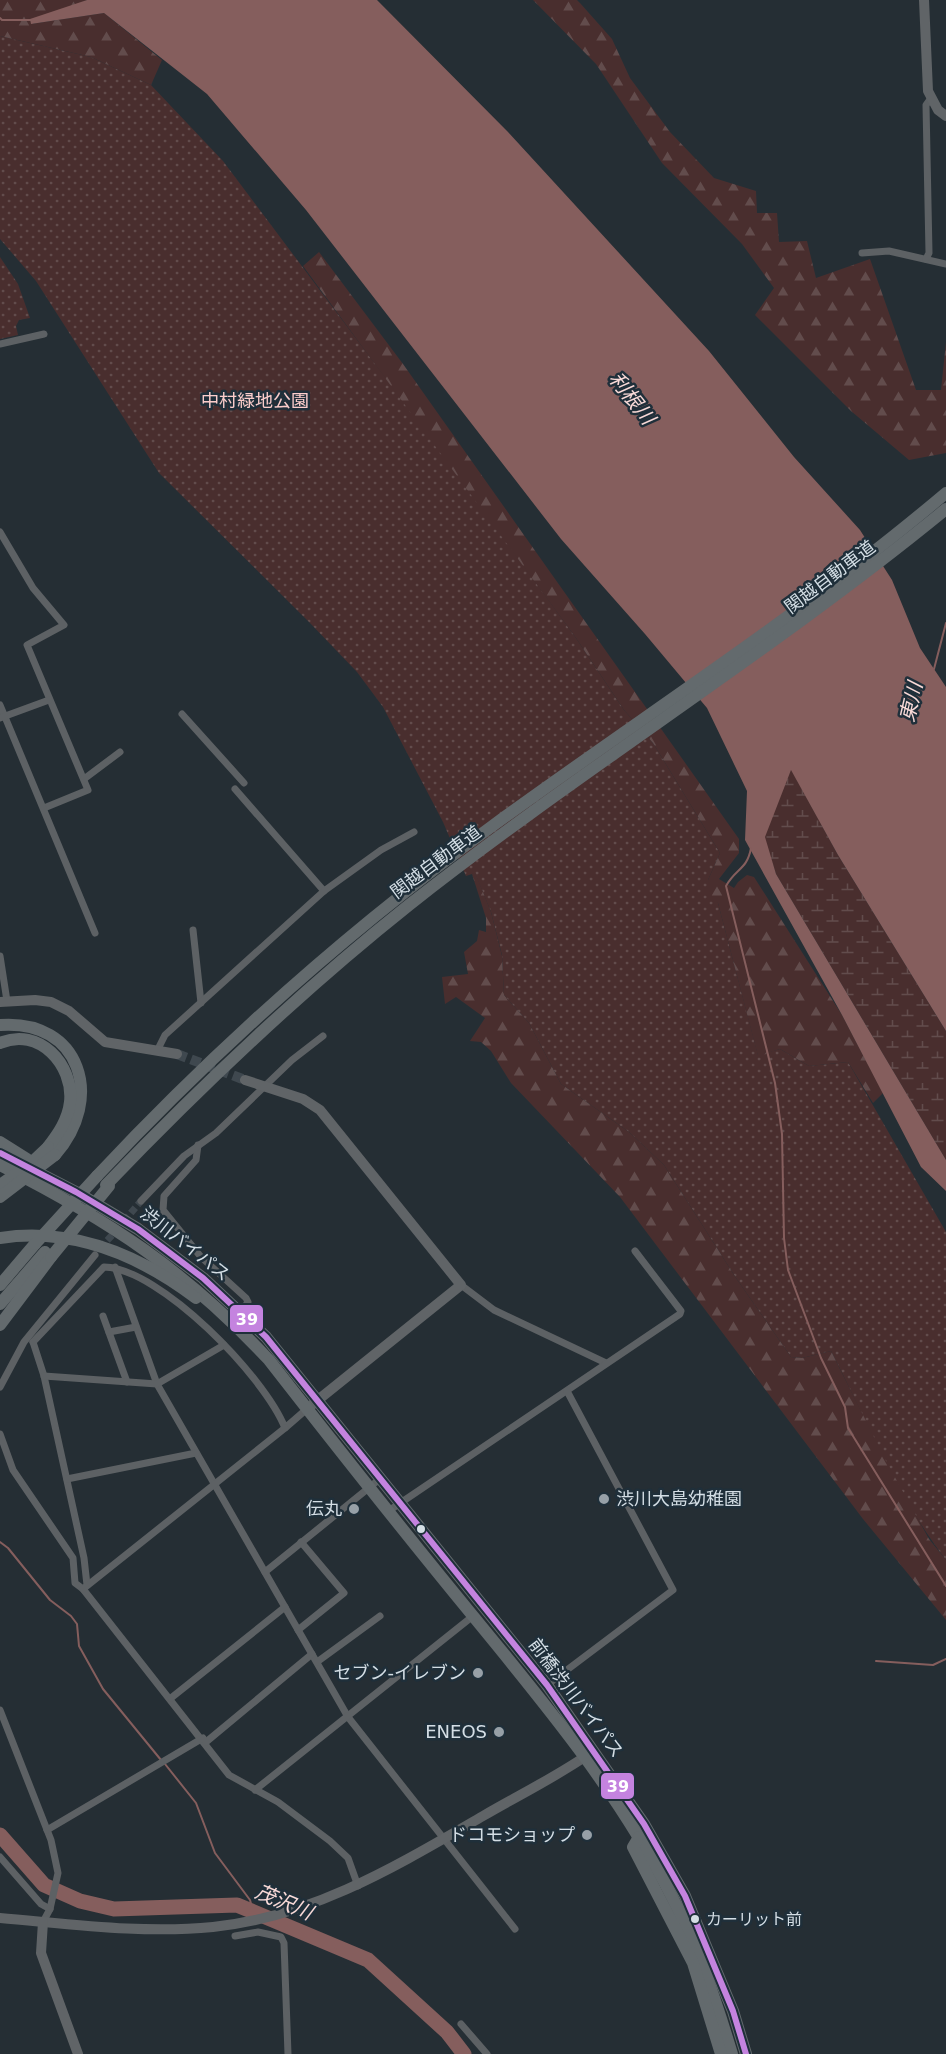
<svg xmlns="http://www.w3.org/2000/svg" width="946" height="2054" font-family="'DejaVu Sans','Noto Sans JP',sans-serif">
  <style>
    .grass { fill: url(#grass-dots) }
    .forest { fill: url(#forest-firs) }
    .wetland { fill: url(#wetland-marsh) }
    .water { fill: #855e5d }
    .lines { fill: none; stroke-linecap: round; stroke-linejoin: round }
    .stream { stroke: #855e5d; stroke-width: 2 }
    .river { stroke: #855e5d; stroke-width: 15 }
    .street-tunnel { stroke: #3f484f; stroke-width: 7; stroke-dasharray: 7 3.5; stroke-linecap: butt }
    .secondary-tunnel { stroke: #3f484f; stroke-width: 10; stroke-dasharray: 10 5; stroke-linecap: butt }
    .street { stroke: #5d6164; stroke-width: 7 }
    .secondary { stroke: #606467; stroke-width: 10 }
    .highway { stroke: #636a6d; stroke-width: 12 }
    .highway-bridge { stroke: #636a6d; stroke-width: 12 }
    .bus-1-casing { stroke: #1f2f3a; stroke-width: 10 }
    .bus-1 { stroke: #c483df; stroke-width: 6 }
    .poi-dot { fill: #97a0a7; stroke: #1f2f3a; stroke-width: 2 }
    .bus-dot { fill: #d4dee5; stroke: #1f2f3a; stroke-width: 2 }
    .labels { text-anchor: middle; stroke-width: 5; stroke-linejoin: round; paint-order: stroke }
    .bus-label { font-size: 16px; fill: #d4dee5; stroke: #1f2f3a; text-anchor: start }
    .park-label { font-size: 18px; fill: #fbcdcb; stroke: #1f2f3a }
    .street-label { font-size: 18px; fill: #d4dee5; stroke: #1f2f3a }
    .poi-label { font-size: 18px; fill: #d4dee5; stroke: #1f2f3a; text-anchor: end }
    .water-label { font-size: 20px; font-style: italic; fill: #f9dad8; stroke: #1f2f3a }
    .line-badge { stroke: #1f2f3a; stroke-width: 2 }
    .badge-label { font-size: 16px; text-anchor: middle; font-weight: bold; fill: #fff }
  </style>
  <defs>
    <pattern id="grass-dots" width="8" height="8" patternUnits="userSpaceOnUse" patternTransform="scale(1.5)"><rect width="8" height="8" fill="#492e2e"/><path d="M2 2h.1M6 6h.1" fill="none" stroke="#624c4c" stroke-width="1.8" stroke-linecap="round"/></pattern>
    <pattern id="forest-firs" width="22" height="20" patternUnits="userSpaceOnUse" patternTransform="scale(1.5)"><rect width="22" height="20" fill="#492e2e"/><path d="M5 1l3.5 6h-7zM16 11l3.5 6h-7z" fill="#624c4c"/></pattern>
    <pattern id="wetland-marsh" width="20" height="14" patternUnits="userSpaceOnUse" patternTransform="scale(1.5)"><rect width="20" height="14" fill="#492e2e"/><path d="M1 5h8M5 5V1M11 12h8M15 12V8" fill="none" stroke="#624c4c"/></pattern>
  </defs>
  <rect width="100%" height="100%" fill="#252e34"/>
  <g class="grass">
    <path d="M0,36l91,21 60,28 72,76 210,280 143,197 48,72 29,33 67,110 -12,27 10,23 40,152 22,-6 29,17 39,-4 98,170v328c-48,-62 -79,-139 -115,-209l-29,7 -11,-1 -55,-79 -72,-113 -35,-33 -68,-48 -32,-61 -25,-28 -2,-40 -11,-43 -16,-39 -9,3 -23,-54 -60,-115 -26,-35 -47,-49 -151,-150 -123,-192 -36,-42z"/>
    <path d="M0,257l18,27 12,34 -11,2 -3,6 2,9 -18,4z"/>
  </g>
  <g class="forest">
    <path d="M0,0h87l-56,24 73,-11 58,47 -11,25 -60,-28 -91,-21z"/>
    <path d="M533,0h44l3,3 32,36 18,39 40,54 44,46 42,13 1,22h20l2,29 28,-1 9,37 54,-19 46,131h25l5,-48v111l-37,7 -58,-49 -96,-96 19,-27 -32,-44 -80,-81 -66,-99z"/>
    <path d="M319,252l84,112 336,475v14l-20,26 15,9 4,-6 9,-7 7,2 88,138 41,78 -10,10 -25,-41 -39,4 -29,-17 -22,7 -40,-153 -9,-7 -1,-16 12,-27 -67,-110 -29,-33 -48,-72 -273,-372z"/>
    <path d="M475,872l16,40 11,44 2,39 25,28 32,61 68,48 35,33 72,113 55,79 11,1 29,-7 55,110 43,78 17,21v60l-83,-101 -243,-322 -109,-114 -20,-32 -10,-9 -11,-1 15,-23 -29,-21 -11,7 -3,-27 26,-3 -4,-22 13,-11 2,-11 7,2v-14l-14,-44z"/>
  </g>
  <path class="wetland" d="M791,769l47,86 108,176v129l-170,-286 -12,-37z"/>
  <path class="water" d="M87,0h290l131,132 201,219 85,106 66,73 32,50 28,68 26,39v344l-108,-176 -47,-85 -26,67 11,37 170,286v31l-25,-24 -79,-152 -97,-175 2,-49 -40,-83 -62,-74 -84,-95 -255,-329 -99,-116 -103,-81 -73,11 -1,-5z"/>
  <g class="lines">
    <g class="stream">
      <path d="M0,18l2,2h30"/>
      <path d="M934,669l12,-46"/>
      <path d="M751,848c-4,22 -15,20 -25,38l49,197 7,51 2,104 4,32 33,88 24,49 3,21 98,158"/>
      <path d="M0,1542l8,6 42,52 21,16 6,8 2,22 24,43 58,71"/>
      <path d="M876,1661l57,4 13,-6"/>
      <path d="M165,1764l31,39 19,50 35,47 3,11"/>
    </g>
    <path class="river" d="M0,1835l44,50 36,16 34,8 123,-4 131,55 79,72 17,22"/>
    <g class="street-tunnel">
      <path d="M124,1221l17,-20"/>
      <path d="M100,1248l17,-18"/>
    </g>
    <path class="secondary-tunnel" d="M177,1054l68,26"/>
    <g class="street">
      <path d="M862,253l27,-2 57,13"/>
      <path d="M926,259l3,-6 -3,-148 5,-7"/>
      <path d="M0,344l44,-10"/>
      <path d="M0,532l33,56 31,37 -37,20 61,145 -44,18"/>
      <path d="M0,705l95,228"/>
      <path d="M182,714l62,69"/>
      <path d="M0,718l49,-18"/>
      <path d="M84,779l36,-27"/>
      <path d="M235,789l89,102"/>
      <path d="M193,930l8,73"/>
      <path d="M0,956l7,45"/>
      <path d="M158,1049l7,-14 159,-144 57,-41 33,-18"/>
      <path d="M198,1145l-2,15 -32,36 -1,14 38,47 45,41 2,4 -7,10"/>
      <path d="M141,1201l43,-45 32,-23 76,-73 31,-24"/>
      <path d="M115,1267l42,117 191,333 167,212"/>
      <path d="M461,1285l33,25 112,53"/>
      <path d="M103,1316l24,66"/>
      <path d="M109,1332l27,-5"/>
      <path d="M33,1342l71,-75c56,1 161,110 181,161l23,-20"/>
      <path d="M33,1342l11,34 40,182 3,27"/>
      <path d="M44,1376l113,8 67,-39"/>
      <path d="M0,1387l24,-45 71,-87"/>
      <path d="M0,1434l13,36 60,88 2,25 8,6 146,186 49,27 52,39 18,17 10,28"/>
      <path d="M67,1479l129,-26"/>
      <path d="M390,1510l290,-196 1,-3 -46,-60"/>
      <path d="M265,1572l116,-94"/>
      <path d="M83,1589l202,-161"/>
      <path d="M298,1630l46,-37 -43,-51"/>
      <path d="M317,1662l63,-46"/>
      <path d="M547,1685l126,-95 -106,-199"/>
      <path d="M171,1698l114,-91"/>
      <path d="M0,1710l51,130 7,33 -8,36 -7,13"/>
      <path d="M206,1742l106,-88"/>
      <path d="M255,1790l218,-174"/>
      <path d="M47,1830l156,-92"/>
      <path d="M0,1857l41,47 9,5"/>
      <path d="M235,1936l23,-4 23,5 3,6 4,111"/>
      <path d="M461,2024l26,30"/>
    </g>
    <g class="secondary">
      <path d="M924,0l4,91 10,19 8,6"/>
      <path d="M0,1002l35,-2 16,2 18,9 36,31 72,12"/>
      <path d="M245,1080l58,19 17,11 141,175 -153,123"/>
      <path d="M0,1918c71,6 142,16 213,9 100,-10 185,-62 270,-111 36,-21 73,-39 106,-62"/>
      <path d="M43,1922l-2,31 37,101"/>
    </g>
    <g class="highway">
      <path d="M0,1025c81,-6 105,74 55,130"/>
      <path d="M0,1043c39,-17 74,22 70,59 -2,18 -12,32 -22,45"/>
      <path d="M0,1142l27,17"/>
      <path d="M0,1153l76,39 62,37 65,49 63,59 281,348 97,139 41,72 48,115 13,43"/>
      <path d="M0,1165c109,55 186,106 269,195 67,86 135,172 204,256 73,89 147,178 199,281 26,50 44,104 60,157"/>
      <path d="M97,1176c121,-129 251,-245 394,-349 152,-111 311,-212 455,-334"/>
      <path d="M106,1185c96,-100 195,-194 303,-280 175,-138 365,-255 537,-396"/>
      <path d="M0,1238c73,-11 139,17 196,60"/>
      <path d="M0,1285l35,-41"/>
      <path d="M0,1304l45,-52"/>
      <path d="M0,1325l51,-68"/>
      <path d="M639,1837l-6,10 60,116 28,91"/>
    </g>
    <g class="highway-bridge">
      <path d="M0,1185l29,-20 19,-18"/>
      <path d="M0,1197l55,-42"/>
      <path d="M35,1244l62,-68"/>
      <path d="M51,1257l58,-71"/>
    </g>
    <g class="bus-1-casing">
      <path id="bus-1" d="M0,1153l76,39 62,37 65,49 63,59 281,348 97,139 41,72 48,115 13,43"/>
    </g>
    <use href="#bus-1" class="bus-1"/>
  </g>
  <g class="poi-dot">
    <circle cx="604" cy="1499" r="6"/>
    <circle cx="354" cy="1509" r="6"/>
    <circle cx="478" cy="1673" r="6"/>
    <circle cx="499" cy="1732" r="6"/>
    <circle cx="587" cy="1835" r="6"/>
  </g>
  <g class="bus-dot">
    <circle cx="421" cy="1529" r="5"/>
    <circle cx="695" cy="1919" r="5"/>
  </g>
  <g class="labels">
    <g class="bus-label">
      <text x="706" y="1925">カーリット前</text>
    </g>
    <g class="park-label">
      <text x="255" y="407">中村緑地公園</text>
    </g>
    <g class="street-label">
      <text transform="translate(830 577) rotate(-37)" y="6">関越自動車道</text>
      <text transform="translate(436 862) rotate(-37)" y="6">関越自動車道</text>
      <text transform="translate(185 1244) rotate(38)" y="6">渋川バイパス</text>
      <text transform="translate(576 1698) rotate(53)" y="6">前橋渋川バイパス</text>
    </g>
    <g class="poi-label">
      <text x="616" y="1505" text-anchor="start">渋川大島幼稚園</text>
      <text x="342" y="1515">伝丸</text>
      <text x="466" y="1679">セブン-イレブン</text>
      <text x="487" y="1738">ENEOS</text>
      <text x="575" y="1841">ドコモショップ</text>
    </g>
    <g class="water-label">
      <text transform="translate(632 398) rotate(52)" y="7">利根川</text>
      <text transform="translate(911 702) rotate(-77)" y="7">東川</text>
      <text transform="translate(284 1902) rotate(23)" y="7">茂沢川</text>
    </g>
  </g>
  <g class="line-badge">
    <rect x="229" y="1304" width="35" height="29" rx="6" fill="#c483df"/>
    <rect x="600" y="1772" width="35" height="28" rx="6" fill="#c483df"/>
  </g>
  <g class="badge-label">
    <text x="247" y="1325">39</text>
    <text x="618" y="1792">39</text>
  </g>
</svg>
